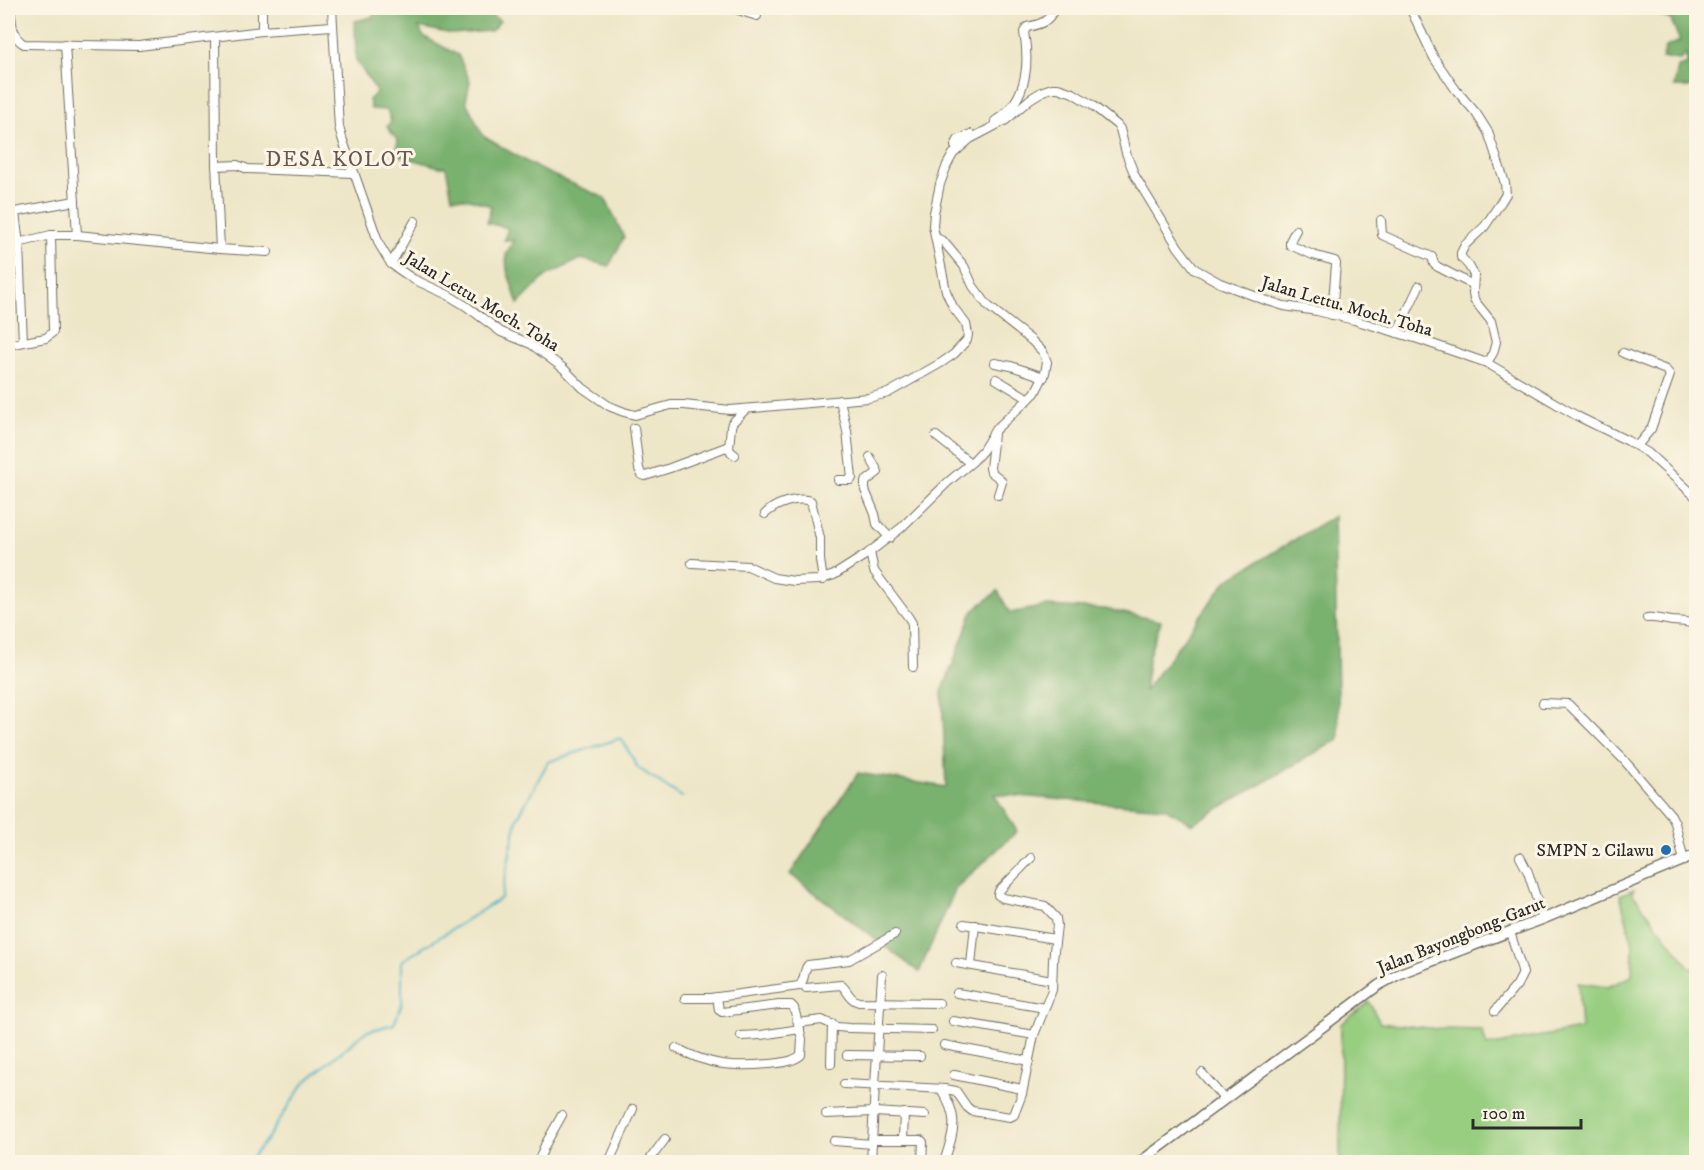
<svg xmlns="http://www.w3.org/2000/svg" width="1704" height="1170" font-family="'IM FELL DW Pica',serif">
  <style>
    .green { fill: #97ce80; stroke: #617c56; stroke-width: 1.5 }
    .forest { fill: #79b16e; stroke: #526e4c; stroke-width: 1.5 }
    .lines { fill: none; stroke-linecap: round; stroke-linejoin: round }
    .stream { stroke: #46b1c4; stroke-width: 2 }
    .minor-casing { stroke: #6f6c62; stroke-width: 10 }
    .major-casing { stroke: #6f6c62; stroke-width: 12 }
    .minor { stroke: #fff; stroke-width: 8 }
    .major { stroke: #fff; stroke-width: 9 }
    .poi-dot { fill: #1f6fb2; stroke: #fcf5e5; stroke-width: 2 }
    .labels { text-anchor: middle; stroke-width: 6; stroke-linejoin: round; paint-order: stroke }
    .street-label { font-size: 18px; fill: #2b2b2b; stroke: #fcf5e5 }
    .poi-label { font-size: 18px; fill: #2b2b2b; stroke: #fcf5e5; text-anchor: end }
    .quarter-label { font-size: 21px; letter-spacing: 1.5px; fill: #685652; stroke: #fcf5e5 }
  </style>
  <rect width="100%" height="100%" fill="#fcf5e5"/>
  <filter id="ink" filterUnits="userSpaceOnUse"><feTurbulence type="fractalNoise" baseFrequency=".0167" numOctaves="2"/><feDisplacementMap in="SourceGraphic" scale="12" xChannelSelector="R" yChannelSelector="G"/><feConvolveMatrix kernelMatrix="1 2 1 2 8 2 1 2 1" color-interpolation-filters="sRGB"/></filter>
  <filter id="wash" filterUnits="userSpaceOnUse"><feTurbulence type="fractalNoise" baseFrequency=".008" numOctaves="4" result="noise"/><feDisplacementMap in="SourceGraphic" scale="24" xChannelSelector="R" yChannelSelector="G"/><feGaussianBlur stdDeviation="1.35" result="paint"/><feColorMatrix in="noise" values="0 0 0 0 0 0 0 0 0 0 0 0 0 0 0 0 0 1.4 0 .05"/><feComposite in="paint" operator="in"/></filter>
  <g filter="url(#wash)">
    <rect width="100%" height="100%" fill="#ede6c7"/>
    <path class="green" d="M1634,889l-2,4 59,76 5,-3v196h-356l1,-138 28,-22 11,21 58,6 44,1 5,16 94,-17 -3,-46 30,4 24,-11 1,-31 -13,-50z"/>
    <g class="forest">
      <path d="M379,8h103l18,13 -9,10 -39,3 -33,-7 4,9 35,19 12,26 -4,20 17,35 56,33 66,29 19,39 -15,29 -28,-7 -35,17 -28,28 -11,-34 -1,-15 7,-14 -9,-1 4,-12 -21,-5 4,-17 -21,-7 -18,-2 -6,-30h-7l-44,-13 3,-13 -11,-14 4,-6 -4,-11 -16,-1 -2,-9 8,-8 -21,-32 -1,-39 17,-4z"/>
      <path d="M1644,8h52v79h-22l4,-20 10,-3 -3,-10 -5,6 -18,-2 4,-11 14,-6 -9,-21z"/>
      <path d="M1334,516l5,223 -147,85 -27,-16 -171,-14 23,37 -61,57 -37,84 -129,-98 68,-101 88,14 -4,-95 31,-81 25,-20 12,22 36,-7 59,3 56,12 -12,34 -5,37 83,-112z"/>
    </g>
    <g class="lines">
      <path class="stream" d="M248,1162l19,-23 37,-56 61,-51 29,-8 8,-20v-43l99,-63 16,-79 31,-57 73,-24 17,30 44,29"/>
    </g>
  </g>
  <g filter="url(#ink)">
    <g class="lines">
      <g class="minor-casing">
        <g id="minor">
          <path d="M10,8c2,12 1,29 14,36l115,2 123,-15 70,-5"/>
          <path d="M262,8v23"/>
          <path d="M332,8l7,119 3,11 37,106 12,20 22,15 35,16 18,11 35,26 30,12 32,24 20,20 26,18 15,6 11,3 36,-10h13l46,5 138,-12 20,-5 53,-30 13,-9 13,-14 1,-6 -2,-10 -13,-17 -7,-16 -13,-65 1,-13 6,-29 7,-19 6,-11 17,-15 36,-19 24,-21 13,-8 9,-3h6l15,5 19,12 25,20 3,4 6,24 9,23 43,71 17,22 25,14 45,17 19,6 33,5 37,9 64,19 69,24 90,53 51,25 20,12 48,44"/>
          <path d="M732,8l25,8"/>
          <path d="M1410,8l24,50 22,32 20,23 12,19 17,51 1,11 -5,8 -16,24 -20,19 -4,8v4l8,9 5,9 -1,18 1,7 17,21 5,21 -3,11 -6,10"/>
          <path d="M215,37l1,126 4,86 48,3"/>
          <path d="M995,121c32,-20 35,-55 29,-89l3,-5c15,-3 21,-5 28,-19"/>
          <path d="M958,149l-3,-3 3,-6 13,-6"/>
          <path d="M216,166l21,-1 11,4 106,4"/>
          <path d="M1381,220l1,15 50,22 2,7 4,3 35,18"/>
          <path d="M1296,230l-6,11v4l23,10 22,6 1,3 -4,51"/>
          <path d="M77,235l143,14"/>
          <path d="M19,245l-4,-33 60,-11"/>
          <path d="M391,264l24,-43"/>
          <path d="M8,265l11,-2"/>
          <path d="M1397,333l22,-47"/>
          <path d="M23,342l-4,-97 3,-3 29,-7h26l-12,-191"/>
          <path d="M8,345l38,-7 7,-6 -2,-97"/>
          <path d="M1623,353l43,17 4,5 -19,54 -14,17"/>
          <path d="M995,363l16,3 33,11"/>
          <path d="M996,379l33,20"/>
          <path d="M634,428l5,41 3,6 3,1 25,-8 59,-22"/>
          <path d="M994,434l-4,34 1,4 8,6 3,4 -4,13"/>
          <path d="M936,436l34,27"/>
          <path d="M735,455l-4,-3 -2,-4 2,-21 1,-4 14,-14"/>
          <path d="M870,457l8,15 -13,10v8l10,24 2,10 13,14"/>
          <path d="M838,480h13l1,-2 -5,-47 -7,-31"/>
          <path d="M765,514c10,-10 32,-18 46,-13l9,37v22l3,20"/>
          <path d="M870,552l4,19 35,47 3,5 1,44"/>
          <path d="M692,563l56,3 26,12 20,3 25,-1 15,-5 33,-21 34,-26 47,-46 24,-20 11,-12 12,-20 40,-37 10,-20 2,-11 -4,-10 -12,-12 -43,-34 -15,-20 -9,-20 -21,-25 -7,-3"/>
          <path d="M1647,618c9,-1 16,2 25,3 8,0 16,1 24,3"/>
          <path d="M1543,703l25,1 55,55 48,56 4,8 9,38"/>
          <path d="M1694,784l2,1"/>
          <path d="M1520,857l8,15 15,47"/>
          <path d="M964,924l91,15"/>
          <path d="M956,963l96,17"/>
          <path d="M971,965l4,-40"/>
          <path d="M806,988l35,-3c7,5 8,15 18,17l80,1"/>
          <path d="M957,993l88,15"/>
          <path d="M685,998h25l89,-12c7,-6 4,-16 9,-21l41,-5 46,-26"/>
          <path d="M1495,1011l22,-26 6,-12 -13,-41"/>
          <path d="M953,1021l81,14"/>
          <path d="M798,1023l24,-3 15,7 12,1 83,2"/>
          <path d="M741,1036l20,-1 39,-6"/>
          <path d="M944,1045l85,16"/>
          <path d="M676,1048c35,18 55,19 93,16 11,-1 24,-2 32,-9l1,-16 -8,-31 -3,-3h-12l-57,7 -3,-2 -2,-13"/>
          <path d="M847,1055l73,1"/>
          <path d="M831,1064l1,-40"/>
          <path d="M1202,1073l22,26"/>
          <path d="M954,1075l68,14"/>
          <path d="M844,1084l101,5 11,2 11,16 5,4 38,6 4,-2 8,-21 12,-59 18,-45 1,-30 4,-35 -1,-7 -11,-12 -42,-8 -5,-3 1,-4 32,-33"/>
          <path d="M941,1089c19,30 13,42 3,73"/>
          <path d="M826,1114l48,-2 51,3"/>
          <path d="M873,1140h48l2,2 -1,20"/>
          <path d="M903,1140l1,-27"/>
          <path d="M834,1141l38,3"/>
          <path d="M538,1162l7,-17 17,-30"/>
          <path d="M609,1162l24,-53"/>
          <path d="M648,1162l17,-23"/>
          <path d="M871,1162l4,-77 7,-110"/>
        </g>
      </g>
      <g class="major-casing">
        <path id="major" d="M1140,1162l239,-177 22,-12 142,-54 153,-64"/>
      </g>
      <use href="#minor" class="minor"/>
      <use href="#major" class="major"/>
    </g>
  </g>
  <circle class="poi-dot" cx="1666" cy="850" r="6"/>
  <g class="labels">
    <g class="street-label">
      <text transform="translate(482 301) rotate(31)" y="6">Jalan Lettu. Moch. Toha</text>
      <text transform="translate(1347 306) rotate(16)" y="6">Jalan Lettu. Moch. Toha</text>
      <text transform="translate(1461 935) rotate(-22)" y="6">Jalan Bayongbong-Garut</text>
    </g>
    <g class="poi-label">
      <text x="1654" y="856">SMPN 2 Cilawu</text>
    </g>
    <g class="quarter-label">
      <text x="340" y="166">DESA KOLOT</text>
    </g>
  </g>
  <rect width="1704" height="1170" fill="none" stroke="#fcf5e5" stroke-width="30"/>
  <path d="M1473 1119v9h108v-9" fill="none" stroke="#2b2b2b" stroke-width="3"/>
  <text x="1482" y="1119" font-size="18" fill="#2b2b2b" stroke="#fcf5e5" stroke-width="4.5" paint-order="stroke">100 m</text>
</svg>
